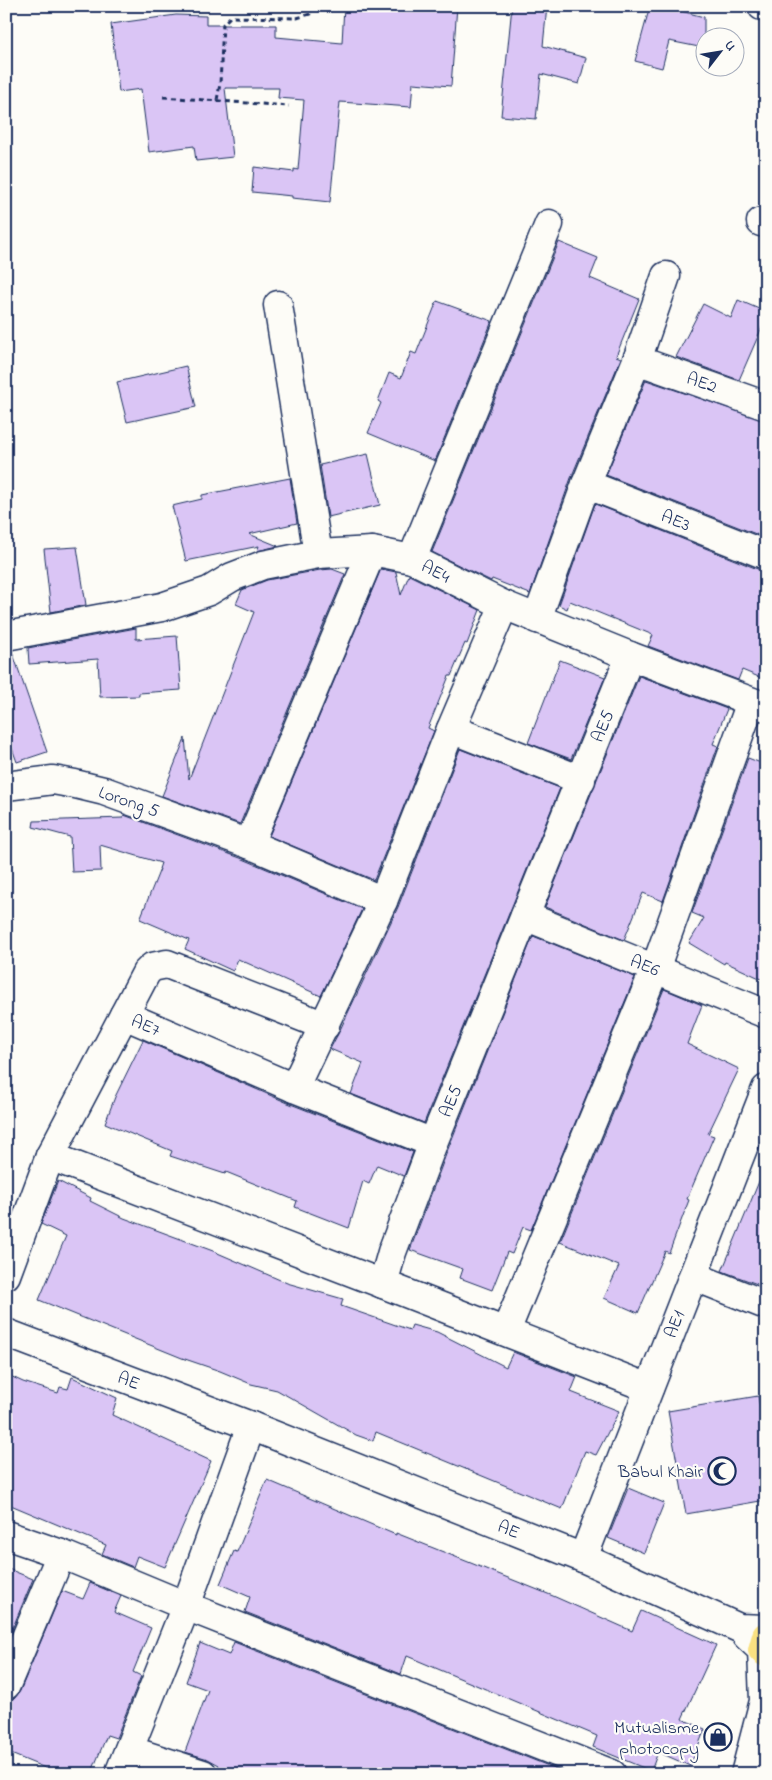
<svg xmlns="http://www.w3.org/2000/svg" width="772" height="1780" font-family="'Indie Flower',sans-serif">
  <style>
    .building { fill: #dac5f5; stroke: #1b2f5e }
    .lines { fill: none; stroke-linecap: round; stroke-linejoin: round }
    .minor-casing { stroke: #1b2f5e; stroke-width: 31 }
    .major-casing { stroke: #1b2f5e; stroke-width: 31 }
    .path { stroke: #1b2f5e; stroke-width: 3; stroke-dasharray: 5 4; stroke-linecap: butt }
    .minor { stroke: #fdfcf7; stroke-width: 28 }
    .major { stroke: #fae180; stroke-width: 28 }
    .labels { text-anchor: middle; stroke-width: 4.5; stroke-linejoin: round; paint-order: stroke }
    .street-label { font-size: 18px; fill: #1b2f5e; stroke: #fdfcf7 }
    .poi-label { font-size: 18px; fill: #1b2f5e; stroke: #fdfcf7; text-anchor: end }
  </style>
  <rect width="100%" height="100%" fill="#fdfcf7"/>
  <filter id="ink" filterUnits="userSpaceOnUse"><feTurbulence type="fractalNoise" baseFrequency=".02" numOctaves="2"/><feDisplacementMap in="SourceGraphic" scale="10" xChannelSelector="R" yChannelSelector="G"/><feConvolveMatrix kernelMatrix="1 2 1 2 8 2 1 2 1" color-interpolation-filters="sRGB"/></filter>
  <g filter="url(#ink)">
    <g class="building">
      <path d="M344,6h113l-6,80 -38,-3 -2,24 -71,-5 -10,100 -38,-4v-2l-40,-4 2,-25 40,5v-3l4,1 6,-70 -26,-2 1,-10h-54l8,69 -37,4 -2,-15 -45,6 -8,-63 -22,3 -8,-68 65,-9 30,1v9h70v12l66,6z"/>
      <path d="M512,6h35l-4,40 43,12 -7,26 -38,-10 -5,45 -35,-3z"/>
      <path d="M650,6h11l43,11v31l-35,-7 -7,27 -27,-7z"/>
      <path d="M559,242l39,16 -8,20 49,21 -23,57 5,2 -50,120 -41,116 -38,-15 -1,2 -59,-29z"/>
      <path d="M738,300l28,12v6l-27,62 -63,-23 27,-53 28,14z"/>
      <path d="M437,301l55,20 -57,140 -67,-28 13,-30 -3,-2 11,-28 12,5 10,-26 5,2z"/>
      <path d="M186,366l10,41 -69,15 -10,-40z"/>
      <path d="M646,380l120,41v117l-160,-63z"/>
      <path d="M368,454l12,51 -52,12 -8,-52z"/>
      <path d="M290,478l7,45 -48,11 29,12 -21,5 2,-5 -73,15 -14,-55 30,-7v-4z"/>
      <path d="M595,504l165,66h6v110l-24,-10 -4,10 -90,-34 5,-11 -83,-34 -3,8 -8,-4z"/>
      <path d="M77,547l9,58 -35,7 -7,-63z"/>
      <path d="M332,569l13,5 -105,250 -78,-28 23,-58 4,41 65,-167 -18,-8 6,-14 25,-10 53,-10z"/>
      <path d="M381,569l15,3 5,23 8,-20 71,35 -13,34 -2,-1 -14,33h-2l-21,52 6,3 -60,149 -105,-44z"/>
      <path d="M136,628v11l41,-3 4,54 -42,3v3l-39,1 -2,-38 -69,5 -1,-16z"/>
      <path d="M6,651h6l35,101 -30,10 -11,-30z"/>
      <path d="M560,660l45,17 -34,82 -43,-16z"/>
      <path d="M639,676l88,33 -14,35 5,2 -55,155 -20,-8 -19,47 -79,-33z"/>
      <path d="M460,749l100,39 -136,335 -73,-29 12,-31 -33,-14 9,-17 59,-125z"/>
      <path d="M748,758l18,7v216l-41,-19 -1,2 -35,-21 15,-25 -12,-5z"/>
      <path d="M124,815l119,44 119,50 -41,87 -83,-37 -5,12 -48,-22 4,-9 -49,-21 20,-50h-1l2,-6 -61,-18 1,26 -29,1 -2,-35 -37,-10 1,-6 89,-3z"/>
      <path d="M533,936l102,41 -104,253 -8,-3 -11,27 -5,-2 -15,38 -32,-12 3,-9 -53,-19 38,-101z"/>
      <path d="M664,989l38,16 -15,39 52,25 -31,65 6,2 -27,63 2,1 -20,53 -4,-2 -27,62 -34,-15 15,-32 -59,-24z"/>
      <path d="M143,1040l145,63 125,49 -9,24 -27,-11 -8,19 -6,-3 -14,47 -54,-21 2,-6 -71,-29 -1,2 -55,-18 2,-5 -67,-28 10,-26z"/>
      <path d="M765,1167l1,105 -6,13 -38,-14z"/>
      <path d="M58,1181l33,17 -1,3 34,17 89,33 74,32 56,16 -2,7 69,24 2,-5 25,7 69,35 7,-15 64,25 -6,15 48,19 -23,44 -11,-4 -23,58 -186,-77 -3,9 -17,-6 -79,-45 -26,-6 -31,-13 -38,-13 -143,-58 27,-64 -25,-12z"/>
      <path d="M6,1374l17,8 35,11 2,-6 8,2 4,-12 45,21 -5,17 99,46 -46,106 -28,-11 -4,11 -31,-13 4,-9 -100,-42z"/>
      <path d="M758,1396l8,46v58l-80,14 -18,-103z"/>
      <path d="M267,1480l129,55v-2l157,63 79,35 9,-20 75,34 -34,74 23,10 -15,37 -32,-14 -7,19 -58,-24 4,-11 -190,-80 -6,18 -156,-62 5,-15 -30,-13 14,-33 3,1z"/>
      <path d="M628,1488l36,15 -20,50 -36,-15z"/>
      <path d="M6,1568l27,11 -27,65z"/>
      <path d="M90,1583l31,13 -7,16 37,16 -18,44 8,4 -25,62 -9,-3 -16,39h-31l-54,-22v-52l9,-2 5,-7 42,-100 21,8z"/>
      <path d="M234,1642l335,132h-335l-16,-6 1,-3 -11,-6 -23,-7 23,-62 -22,-8 14,-39 29,12z"/>
    </g>
    <g class="lines">
      <g class="minor-casing">
        <g id="minor">
          <path d="M762,6l4,1"/>
          <path d="M761,222l5,1"/>
          <path d="M549,224l-137,335 92,46 126,51 136,51"/>
          <path d="M278,305l40,249"/>
          <path d="M637,360l129,46"/>
          <path d="M586,484l180,71"/>
          <path d="M372,551l-123,293 134,57"/>
          <path d="M537,619l49,-135 51,-124 29,-84"/>
          <path d="M6,636l156,-29 47,-16 23,-14 31,-12 55,-11 54,-3 40,8"/>
          <path d="M630,656l-197,487 -41,109 -9,32 266,104"/>
          <path d="M451,729l130,51"/>
          <path d="M6,786l47,-6 22,4 29,7 145,53"/>
          <path d="M525,916l241,98"/>
          <path d="M124,1015l22,-42 6,-6 15,-3 158,62"/>
          <path d="M294,1088l89,-187 68,-172 53,-124"/>
          <path d="M50,1156l333,128"/>
          <path d="M6,1275l44,-119 74,-141 170,73 139,55"/>
          <path d="M693,1276l73,29"/>
          <path d="M506,1331l149,-362 96,-267"/>
          <path d="M6,1333l245,93 332,132 156,70 27,1"/>
          <path d="M6,1535l55,19 125,52 426,168"/>
          <path d="M583,1558l183,-469"/>
          <path d="M6,1685l55,-131"/>
          <path d="M129,1750l74,24"/>
          <path d="M119,1774l67,-168 65,-180"/>
          <path d="M745,1774l19,-73 -2,-51 -15,-14"/>
        </g>
      </g>
      <g class="major-casing">
        <path id="major" d="M766,1636l-4,14 4,3"/>
      </g>
      <g class="path">
        <path d="M163,97l126,9"/>
        <path d="M217,100l3,-16 3,-60 7,-7 67,1 13,-4 -1,-8"/>
      </g>
      <use href="#minor" class="minor"/>
      <use href="#major" class="major"/>
    </g>
  </g>
  <defs>
    <g id="mosque-ring" transform="scale(1.4375)"><circle r="9.5" fill="#fdfcf7" stroke="#1b2f5e" stroke-width="1.5"/><path d="M3.5-4.9A6 6 0 1 0 3.5 4.9A5 5 0 1 1 3.5-4.9Z" fill="#1b2f5e"/></g>
    <g id="shop-ring" transform="scale(1.4375)"><circle r="9.5" fill="#fdfcf7" stroke="#1b2f5e" stroke-width="1.5"/><path d="M-5-2.5h2.3a2.7 3.5 0 0 1 5.4 0H5L5.5 6h-11ZM-1.5-2.5h3a1.5 2.3 0 0 0-3 0Z" fill="#1b2f5e"/></g>
  </defs>
  <g fill-rule="evenodd">
    <use href="#mosque-ring" x="722" y="1471"/>
    <use href="#shop-ring" x="718" y="1737"/>
  </g>
  <g class="labels">
    <g class="street-label">
      <text transform="translate(702 382) rotate(19)" y="6">AE2</text>
      <text transform="translate(676 520) rotate(22)" y="6">AE3</text>
      <text transform="translate(436 571) rotate(27)" y="6">AE4</text>
      <text transform="translate(602 726) rotate(-68)" y="6">AE5</text>
      <text transform="translate(129 801) rotate(19)" y="6">Lorong 5</text>
      <text transform="translate(645 965) rotate(22)" y="6">AE6</text>
      <text transform="translate(146 1025) rotate(23)" y="6">AE7</text>
      <text transform="translate(450 1101) rotate(-68)" y="6">AE5</text>
      <text transform="translate(674 1324) rotate(-69)" y="6">AE1</text>
      <text transform="translate(129 1380) rotate(21)" y="6">AE</text>
      <text transform="translate(509 1529) rotate(22)" y="6">AE</text>
    </g>
    <g class="poi-label">
      <text x="703" y="1477">Babul Khair</text>
      <text x="699" y="1733">Mutualisme<tspan x="699" dy="21">photocopy</tspan></text>
    </g>
  </g>
  <rect width="772" height="1780" fill="none" stroke="#fdfcf7" stroke-width="25"/>
  <rect x="12" y="12" width="747" height="1755" fill="none" stroke="#1b2f5e" stroke-width="2" filter="url(#ink)"/>
  <g transform="translate(720 52) rotate(59)"><circle r="24" fill="#fdfcf7" stroke="#a3aaba"/>
  <path d="M0-4L9 19L0 12L-9 19Z" fill="#1b2f5e"/>
  <text y="-8" font-size="14" font-weight="bold" text-anchor="middle" fill="#1b2f5e">U</text>
  </g>
</svg>
